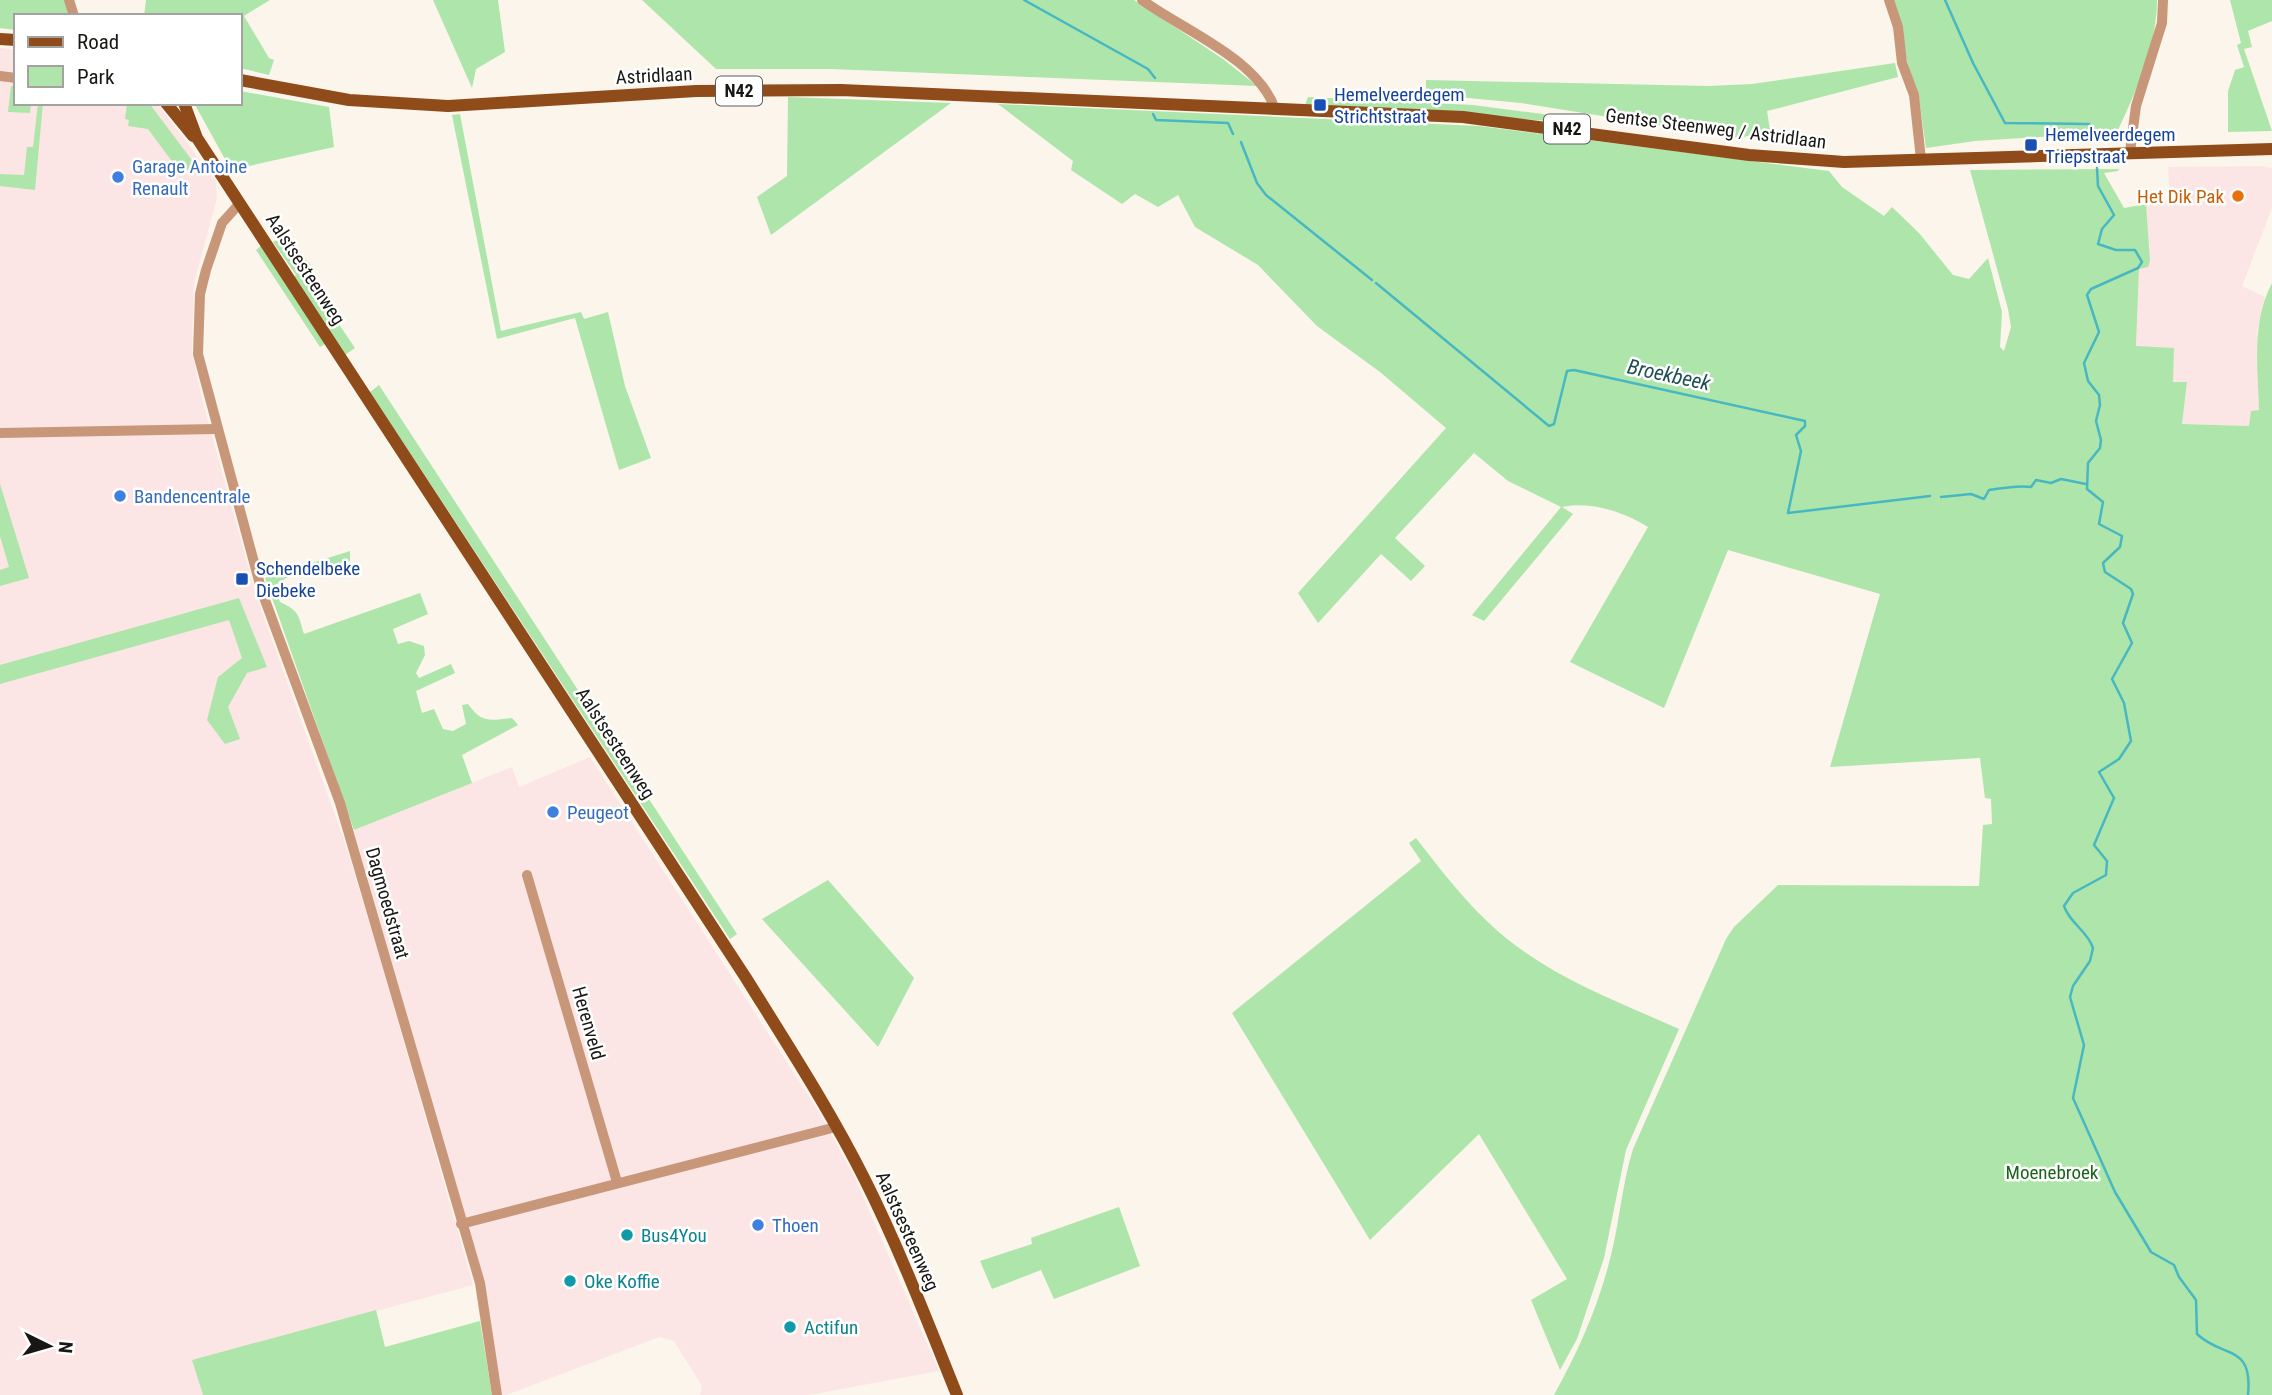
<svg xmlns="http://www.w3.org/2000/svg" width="2272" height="1395" font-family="'Roboto Condensed',sans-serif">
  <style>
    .industrial { fill: #fce6e5 }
    .green { fill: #aee5aa }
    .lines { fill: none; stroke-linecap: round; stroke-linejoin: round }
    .stream { stroke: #47b8c1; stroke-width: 2.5 }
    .minor { stroke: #c89779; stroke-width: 10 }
    .major { stroke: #8f4b1a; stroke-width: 12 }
    .transit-dot { fill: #1a4fb4; stroke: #fff; stroke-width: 2.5 }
    .shop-dot { fill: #3f7fe0; stroke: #fff; stroke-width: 2.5 }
    .food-dot { fill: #e8710a; stroke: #fff; stroke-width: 2.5 }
    .culture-dot { fill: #0f9aa8; stroke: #fff; stroke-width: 2.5 }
    .labels { text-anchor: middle; stroke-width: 5; stroke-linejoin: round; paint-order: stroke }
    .shield { fill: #fff; stroke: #5d5d5a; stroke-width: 2 }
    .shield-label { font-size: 18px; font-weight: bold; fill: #181713 }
    .street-label { font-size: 19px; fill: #181713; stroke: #fff }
    .transit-label { font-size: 19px; fill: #164399; stroke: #fff; text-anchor: start }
    .shop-label { font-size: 19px; fill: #366cbe; stroke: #fff; text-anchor: start }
    .food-label { font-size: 19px; fill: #c56008; stroke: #fff; text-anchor: end }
    .park-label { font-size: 19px; fill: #1a651a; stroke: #fff }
    .culture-label { font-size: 19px; fill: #0d838f; stroke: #fff; text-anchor: start }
    .water-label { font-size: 21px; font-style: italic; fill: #1e4f53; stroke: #fff }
  </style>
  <rect width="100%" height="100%" fill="#fbf5ec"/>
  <g class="industrial">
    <path d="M0,48l16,2v53h141l59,78 1,17 -23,85 -2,69 11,51 53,192 88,245 31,101 98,344 -280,75 10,35h-203z"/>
    <path d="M2260,166l12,2v40l-30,78 23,11 -8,34 2,80 -10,15 -67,-2 5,-41 -14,-1 -37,-36 3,-78 11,-21 -4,-14v-29l24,-4 -2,-33z"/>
    <path d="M590,757l229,355 36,66 84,193 -130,24h-109l2,-9 -28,-45 -15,-4 -152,58h-7l-49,-222 -97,-343 158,-63 7,20z"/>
  </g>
  <g class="green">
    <path d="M0,0h65l4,16h-53v14l-16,-2z"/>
    <path d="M146,0h124l-26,16 25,42 5,2 -5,15 -29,-7v-52h-96z"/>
    <path d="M433,0h65l7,52 -29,17 -4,19z"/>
    <path d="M642,0h492l89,59 34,27 -426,-17h-115z"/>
    <path d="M1892,0h265c0,45 -21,92 -40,132l-142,9 -49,7 -7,-51 -10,-28z"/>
    <path d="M2230,0h42v21l-24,10 4,16 -8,2 28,82 -44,1v-41l7,-21 9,-3 -7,-22 4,-2z"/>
    <path d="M1895,63l3,14 -131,34 3,19 -30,8 -219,-35 -95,-9v-14l282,6 44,-2z"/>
    <path d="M11,86h5v17h15l-1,10 -22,-1z"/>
    <path d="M240,91l89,16 5,40 -103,23 -37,-67h46z"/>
    <path d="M788,97l163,6 -180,132 -14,-38 30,-21z"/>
    <path d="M1308,97l165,8 77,10 -1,6 -244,-16z"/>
    <path d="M38,103h5l-8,87 -35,-4v-12l24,1 3,-28h6z"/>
    <path d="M127,103h22l51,68 -30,-2 1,-9 -23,-31 -20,-3 1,-6 -4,-1z"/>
    <path d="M998,104l481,22 350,45 13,16 42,29 8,-9 27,26 34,42 16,4 19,-21 14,54 -2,35 4,4 7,-24 -3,-18 -38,-139 149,-1 -1,2 -14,2 20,35 22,-4 4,57 -2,6 -9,2 -3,77 38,2 -1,34h14l-5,42 67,2 2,-15 8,-1c-1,-43 -8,-87 13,-127v1112h-718c25,-45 45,-90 57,-140 9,-36 11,-71 22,-106l93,-210 8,-12 44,-42 201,1 4,-61 9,-1 -1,-25 -6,-1 -5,-40 -150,9 50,-173 -152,-44 -64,158 -94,-46 78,-135c-24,-15 -57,-26 -86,-20l11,7 -89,107 -12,-6 89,-108 -53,-26 -34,-28 -79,85 30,28 -14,15 -30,-27 -63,69 -20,-30 148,-165 -66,-56 -63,-46 -59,-61 -63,-38 -17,-32 -20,12 -23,-13 -13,10 -51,-34 2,-9z"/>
    <path d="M460,114l41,217 80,-19 3,7 24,-7 17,74 26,72 -32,12 -44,-152 -78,21 -45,-224z"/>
    <path d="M282,237c11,16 18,15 29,28l-9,5 53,78 -10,7 -11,-16 -14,8 -64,-97 7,-6 24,37 9,-6 -23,-33z"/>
    <path d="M379,385l358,549 -7,5 -360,-547z"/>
    <path d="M0,484l29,94 -29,8v-16l9,-3 -9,-31z"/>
    <path d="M350,551v10l-64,17 -12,8 6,16c19,9 18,12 24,32l116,-41 8,21 -35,15 5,15 11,-3 15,5 1,9 -9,18 3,5 32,-14 4,9 -39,18 6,22 12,-4 9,20 10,2 13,-7 -4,-19 6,-1c14,20 22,16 44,14l6,7 -56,30 10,28 -118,47 -89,-252z"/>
    <path d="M239,598l28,69 -20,6 -19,34 12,32 -15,5 -18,-24 11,-43 24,-19 -13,-38 -229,64v-19z"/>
    <path d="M1416,838c31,40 63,82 106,112 47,34 104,55 157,79l-53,121 -22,108 -27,81 -17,31 -29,-70 36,-21 -88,-145 -109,106 -138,-227 189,-152 -12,-18z"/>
    <path d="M828,880l86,98 -36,69 -116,-128z"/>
    <path d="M1119,1207l21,59 -86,33 -13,-29 -49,19 -12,-28 52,-17 -1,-6z"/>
    <path d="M376,1310l9,37 95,-26 12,74h-289l-11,-35z"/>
  </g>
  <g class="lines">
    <g class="stream">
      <path d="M1024,0l124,69 7,9"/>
      <path d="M1945,0l28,63 32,60 84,1 8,8"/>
      <path d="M1153,114l3,6 72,3 5,11"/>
      <path d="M1241,142l16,41 9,12 106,85"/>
      <path d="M2097,168l1,18 16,29 -12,14 -4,15 18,6h19l7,12 -4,6 -47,21 -4,6 12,37 -15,31 4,18 11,14 1,10 -4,16 5,19 -1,8 -12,15 -1,26 16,13 -4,22 23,12 -2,11 -17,16 2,9 26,17 2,5 -10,29 9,20 -20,36 12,24 7,38 -12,18 -20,13 15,26 -20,47 13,16 -1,14 -33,18 -9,13c6,18 23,24 29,42l-3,13 -17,25 -3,11 14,48 -11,53 42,94 36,60 23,13 5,12 17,23 1,34c26,25 56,9 51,61"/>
      <path d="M1376,283l173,143 5,-2 13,-53 7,-1 231,51v5l-9,9 5,16 -13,62 142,-17"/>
      <path d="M1941,497l30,-3 13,5 5,-9c12,-2 31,-5 42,-3l5,-7 15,3 10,-4 25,5"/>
    </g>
    <g class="minor">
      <path d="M69,0l5,16"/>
      <path d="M1142,0c41,30 116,59 133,109"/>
      <path d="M1889,0l9,27 4,36 12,32 7,64"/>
      <path d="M0,76l16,2"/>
      <path d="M2130,152l6,-46 26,-83 1,-23"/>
      <path d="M240,203l-18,20 -16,47 -6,24 -2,60 64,238 78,211 140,480 17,112"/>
      <path d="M0,433l216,-4"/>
      <path d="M527,875l90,307"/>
      <path d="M461,1224l375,-97"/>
    </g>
    <g class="major">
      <path d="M0,39l16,1"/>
      <path d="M240,80l109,20 99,6 248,-15 145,-1 622,27 286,38 95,7 428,-13"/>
      <path d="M166,103l27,33"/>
      <path d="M184,103l13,35 549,840c41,66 84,132 119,202 35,70 63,143 92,215"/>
    </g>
  </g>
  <g class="transit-dot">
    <rect x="1313" y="98" width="14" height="14" rx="3.5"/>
    <rect x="2024" y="138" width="14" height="14" rx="3.5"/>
    <rect x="235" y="572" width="14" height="14" rx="3.5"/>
  </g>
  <g class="shop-dot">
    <circle cx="118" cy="177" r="7"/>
    <circle cx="120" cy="496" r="7"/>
    <circle cx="553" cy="812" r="7"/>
    <circle cx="758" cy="1225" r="7"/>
  </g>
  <circle class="food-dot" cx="2238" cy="196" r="7"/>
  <g class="culture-dot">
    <circle cx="627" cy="1235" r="7"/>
    <circle cx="570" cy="1281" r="7"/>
    <circle cx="790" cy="1327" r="7"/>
  </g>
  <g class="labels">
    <g class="shield">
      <rect x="716" y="76.5" width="46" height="29" rx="5"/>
      <rect x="1544" y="114.5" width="46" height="29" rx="5"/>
    </g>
    <g class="shield-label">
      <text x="739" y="97">N42</text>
      <text x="1567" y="135">N42</text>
    </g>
    <g class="street-label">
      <text transform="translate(654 75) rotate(-3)" y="7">Astridlaan</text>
      <text transform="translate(1716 128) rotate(7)" y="7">Gentse Steenweg / Astridlaan</text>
      <text transform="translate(306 269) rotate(57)" y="7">Aalstsesteenweg</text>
      <text transform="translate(616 743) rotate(57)" y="7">Aalstsesteenweg</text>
      <text transform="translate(388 903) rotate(74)" y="7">Dagmoedstraat</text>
      <text transform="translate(589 1023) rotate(74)" y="7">Herenveld</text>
      <text transform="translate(908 1231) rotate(66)" y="7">Aalstsesteenweg</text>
    </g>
    <g class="transit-label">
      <text x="1334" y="101">Hemelveerdegem<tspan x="1334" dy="22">Strichtstraat</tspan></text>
      <text x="2045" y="141">Hemelveerdegem<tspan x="2045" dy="22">Triepstraat</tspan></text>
      <text x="256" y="575">Schendelbeke<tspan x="256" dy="22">Diebeke</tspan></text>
    </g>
    <g class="shop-label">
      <text x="132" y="173">Garage Antoine<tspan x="132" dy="22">Renault</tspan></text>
      <text x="134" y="503">Bandencentrale</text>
      <text x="567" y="819">Peugeot</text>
      <text x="772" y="1232">Thoen</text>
    </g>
    <g class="food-label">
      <text x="2224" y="203">Het Dik Pak</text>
    </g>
    <g class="park-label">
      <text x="2052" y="1179">Moenebroek</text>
    </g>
    <g class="culture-label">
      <text x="641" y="1242">Bus4You</text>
      <text x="584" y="1288">Oke Koffie</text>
      <text x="804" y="1334">Actifun</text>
    </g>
    <g class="water-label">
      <text transform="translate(1669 375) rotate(12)" y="7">Broekbeek</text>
    </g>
  </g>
  <rect x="14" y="14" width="228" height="91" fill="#ffffff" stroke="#a3a2a1" stroke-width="2"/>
  <rect x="28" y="37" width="35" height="10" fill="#8f4b1a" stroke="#a3a2a1" stroke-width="2"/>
  <text x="77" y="49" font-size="21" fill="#181713">Road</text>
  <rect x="28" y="66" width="35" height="21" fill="#aee5aa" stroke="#a3a2a1" stroke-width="2"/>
  <text x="77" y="84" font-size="21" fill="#181713">Park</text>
  <g transform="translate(49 1346) rotate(95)" stroke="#ffffff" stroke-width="5" paint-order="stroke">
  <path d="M0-5L12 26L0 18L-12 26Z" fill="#181713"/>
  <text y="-10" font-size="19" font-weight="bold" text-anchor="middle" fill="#181713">N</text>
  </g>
</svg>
